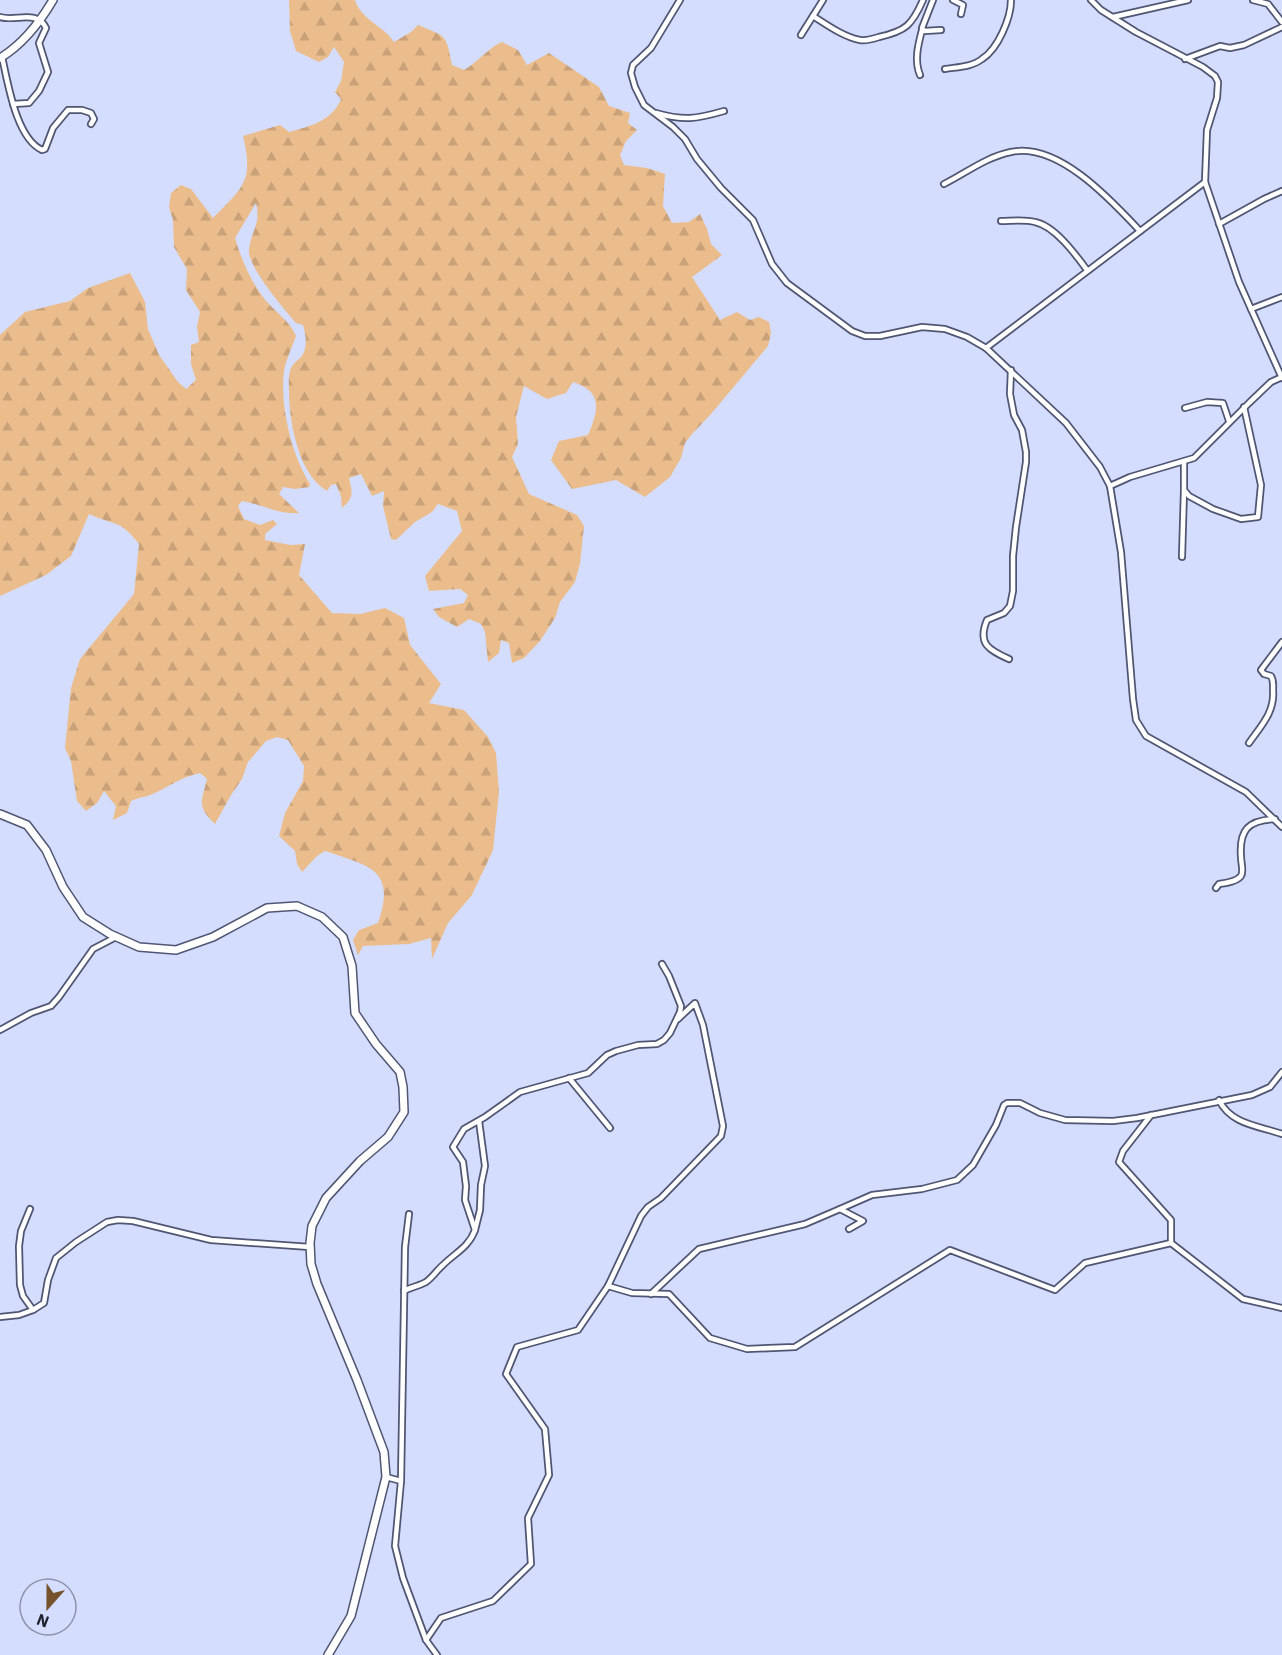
<svg xmlns="http://www.w3.org/2000/svg" width="1282" height="1655" font-family="'IBM Plex Sans',sans-serif">
  <style>
    .forest { fill: url(#forest-firs) }
    .lines { fill: none; stroke-linecap: round; stroke-linejoin: round }
    .minor-casing { stroke: #505672; stroke-width: 8 }
    .secondary-casing { stroke: #505672; stroke-width: 10 }
    .minor { stroke: #fff; stroke-width: 4.5 }
    .secondary { stroke: #fff; stroke-width: 7 }
  </style>
  <defs>
    <pattern id="forest-firs" width="22" height="20" patternUnits="userSpaceOnUse" patternTransform="scale(1.5)"><rect width="22" height="20" fill="#ebbd8d"/><path d="M5 1l3.5 6h-7zM16 11l3.5 6h-7z" fill="#c9a27a"/></pattern>
  </defs>
  <rect width="100%" height="100%" fill="#d4ddfe"/>
  <path class="forest" d="M289,0h66c7,21 28,25 39,42l17,-10 7,-7c29,12 28,9 34,40l12,5c14,-8 24,-22 38,-28l16,8 9,15 22,-12 50,34 10,19 21,7 -2,10 9,7 -11,11 -6,14 4,10 23,3 18,6 -2,32 9,17 17,-1 11,-8 7,15 4,15 11,11 -30,22 28,43 17,-8 13,8 9,-3 10,5 2,11 -3,13 -57,68 -19,20 -7,9 -4,15 -11,19 -25,20 -29,-17 -44,9 -21,-29 8,-19 29,-6c10,-24 16,-43 -15,-53l-7,11 -19,6 -23,-13 -8,31 2,27 -6,13 17,37 48,21 7,11 -4,38 -5,18 -15,20 -5,16 -15,23 -16,17 -12,5 -3,-20 -8,-3 -2,13 -11,9 -3,-30 -4,-8 -12,-5 -12,8 -18,-10 -6,-8 31,-6 4,-8 -8,-6 -31,2 -4,-15 37,-45 -5,-20 -19,-7 -6,8 -17,10 -19,18 -5,-1 -8,-33 1,-15 -12,5 -11,-22 -12,4c3,14 6,19 -7,30l-1,-12 -5,-12 -5,1 -4,6c-28,-16 -37,-66 -38,-96 0,-8 -1,-17 1,-24 2,-7 6,-9 11,-14 7,-9 5,-22 2,-32l-7,-2c-11,-13 -50,-58 -47,-74 3,-20 12,-25 7,-46l-21,35c6,20 15,42 28,59 10,14 26,22 33,39 -4,11 -10,24 -12,35 -4,35 7,83 26,113l-1,3 -14,2 -12,-2 -4,7 20,19c-20,2 -38,-9 -57,-12l-4,5 6,13 16,6 13,-5 4,4 -12,10v6l25,5 15,-1 -6,31 33,38 28,1 25,-6 19,10 6,27 31,39 -12,19 35,7 24,27 8,16 3,39 -6,58 -21,45 -24,28 -16,36 -1,-21 -22,6 -46,2 -5,9 -5,-15 6,-10 19,-7c19,-55 -10,-57 -53,-72l-8,5 -15,16 -5,-8 -2,-13 -16,-15 6,-23 18,-32 1,-15 -16,-26 -11,-3 -11,4 -18,21 -6,17 -11,16 -16,29c-18,-18 -14,-21 -8,-45l-7,-6c-19,4 -28,12 -45,20 -8,4 -16,4 -24,8l-4,12 -14,7 3,-14 -12,-15 -7,12 -11,8 -9,-10 -6,-40 -6,-13 6,-60 9,-29 54,-65 5,-50c-19,-25 -24,-18 -50,-30l-18,42 -25,19 -46,21v-261l25,-23 45,-11 18,-13 42,-15 15,29 3,27 11,26 19,27 8,7 10,-9 -5,-16v-19l8,-3 -2,-15 3,-15 -14,-22 1,-21 -13,-22 -1,-27 -4,-13 2,-14 10,-8 10,4 22,29c30,-31 41,-36 30,-82l37,-11 9,7c22,-6 43,-11 52,-33l-6,-7 6,-11 3,-19 -10,-15 -6,10 -9,5 -23,-11 -6,-20z"/>
  <g class="lines">
    <g class="minor-casing">
      <g id="minor">
        <path d="M680,0l-29,48 -18,17 -2,8 4,14 9,18 29,22 12,12 12,20 24,29 32,32 19,44 15,19 65,48 13,5h15l42,-9 23,2 22,8 19,11"/>
        <path d="M933,0l-11,28 2,3 17,-1"/>
        <path d="M953,0l10,5 -2,9"/>
        <path d="M1091,0l10,10 35,22 67,35 12,9 3,6 -1,16 -10,32 -2,52 34,100 43,96"/>
        <path d="M1253,0l15,4 14,18"/>
        <path d="M813,16c14,9 31,21 47,24 6,1 13,-1 19,-3 27,-6 33,-12 44,-37"/>
        <path d="M0,17c15,5 37,-8 46,11l-7,15 9,29 -9,19 -10,12 -16,1"/>
        <path d="M1113,17l75,-17"/>
        <path d="M801,35l22,-35"/>
        <path d="M2,57c6,26 14,81 40,93l3,-1 8,-21 15,-18h14l9,3 3,6 -3,5"/>
        <path d="M1185,59l35,-13 10,2 14,-3 38,-18"/>
        <path d="M945,69c12,-2 27,-2 37,-10 16,-10 29,-41 29,-59"/>
        <path d="M920,75c-6,-14 -2,-30 2,-45"/>
        <path d="M656,113c28,8 40,6 68,-2"/>
        <path d="M1205,182l-219,166 80,75 34,44 10,19 11,66 12,147 3,21 10,16 100,56 36,35"/>
        <path d="M944,184c22,-11 42,-27 67,-32 47,-10 100,48 129,79"/>
        <path d="M1001,221c10,0 23,-2 34,1 20,4 41,33 52,48"/>
        <path d="M1219,224l45,-25 18,-8"/>
        <path d="M1251,309l31,-12"/>
        <path d="M1185,408l22,-6 16,1 6,18"/>
        <path d="M1184,462v28l5,6 24,13 28,10 17,-2 3,-32 -17,-78"/>
        <path d="M1110,486l20,-9 64,-19 55,-55 22,-21 11,-5"/>
        <path d="M1182,557l2,-67"/>
        <path d="M1009,659c-20,-9 -32,-15 -22,-39l17,-7 6,-7 3,-15v-35l3,-29 10,-65v-10l-4,-22 -8,-15 -4,-21 1,-24"/>
        <path d="M1249,743c12,-17 26,-31 24,-53 0,-6 1,-9 -2,-14l-7,-2 -3,-4 21,-28"/>
        <path d="M1216,888l3,-4c7,-1 17,-2 22,-8 3,-5 0,-13 0,-19 -2,-27 7,-37 34,-38"/>
        <path d="M0,1030l31,-17 20,-7 8,-9 34,-48 23,-12"/>
        <path d="M569,1078l41,50"/>
        <path d="M1219,1100c12,25 41,26 63,34"/>
        <path d="M1151,1115l-28,36 -4,11 52,58v23l72,56 39,9"/>
        <path d="M30,1209l-9,22 -2,15 1,39 3,11 10,14 11,-7 4,-23 8,-22 20,-16 31,-20 11,-2 15,1 78,19 99,7"/>
        <path d="M840,1209l32,-14 50,-6 35,-9 16,-15 23,-40 8,-20 3,-2h13l20,10 25,7 48,1 24,-3 115,-23 18,-8 12,-15"/>
        <path d="M409,1214l-4,33 -4,234 -6,65 8,32 23,62 11,15"/>
        <path d="M475,1230l5,-20 1,-25 4,-19 -6,-45"/>
        <path d="M608,1286l33,-70 7,-9 13,-9 60,-62 2,-10 -20,-101 -8,-22 -17,16"/>
        <path d="M404,1291c7,-4 15,-5 22,-9 7,-5 11,-12 17,-17 12,-12 26,-18 32,-35l-10,-30 1,-14 -3,-24 -10,-15 11,-18 21,-12 35,-25 68,-19 19,-18 9,-4 22,-6 19,-1 7,-4 6,-7 10,-21 1,-6 -12,-30 -7,-12"/>
        <path d="M651,1294l48,-45 106,-25 35,-15 23,12 -14,8"/>
        <path d="M0,1317l19,-2 14,-5"/>
        <path d="M386,1477l15,4"/>
        <path d="M426,1640l15,-22 52,-17 38,-37 -3,-46 21,-43 -4,-46 -39,-55 11,-27 61,-17 30,-44 24,7 37,1 41,44 37,11 48,-2 155,-97 105,40 30,-27 86,-20"/>
      </g>
    </g>
    <g class="secondary-casing">
      <g id="secondary">
        <path d="M0,58c22,-13 40,-36 53,-58"/>
        <path d="M0,814l27,11 19,25 17,37 20,30 27,17 29,13 37,3 37,-13 54,-29 30,-2 25,11 21,20 9,29 3,47 21,31 24,28 3,15 1,25 -16,25 -28,24 -34,37 -14,28 -2,17 1,21 6,20 40,96 27,72 2,25 -35,139 -23,39"/>
      </g>
    </g>
    <use href="#minor" class="minor"/>
    <use href="#secondary" class="secondary"/>
  </g>
  <g transform="translate(48 1607) rotate(201)"><circle r="28" fill="#d4ddfe" stroke="#8c93ab" stroke-width="1.5"/>
  <path d="M0-4.5L10 22L0 15L-10 22Z" fill="#75522b"/>
  <text y="-9" font-size="16" font-weight="bold" text-anchor="middle" fill="#20232f">N</text>
  </g>
</svg>
